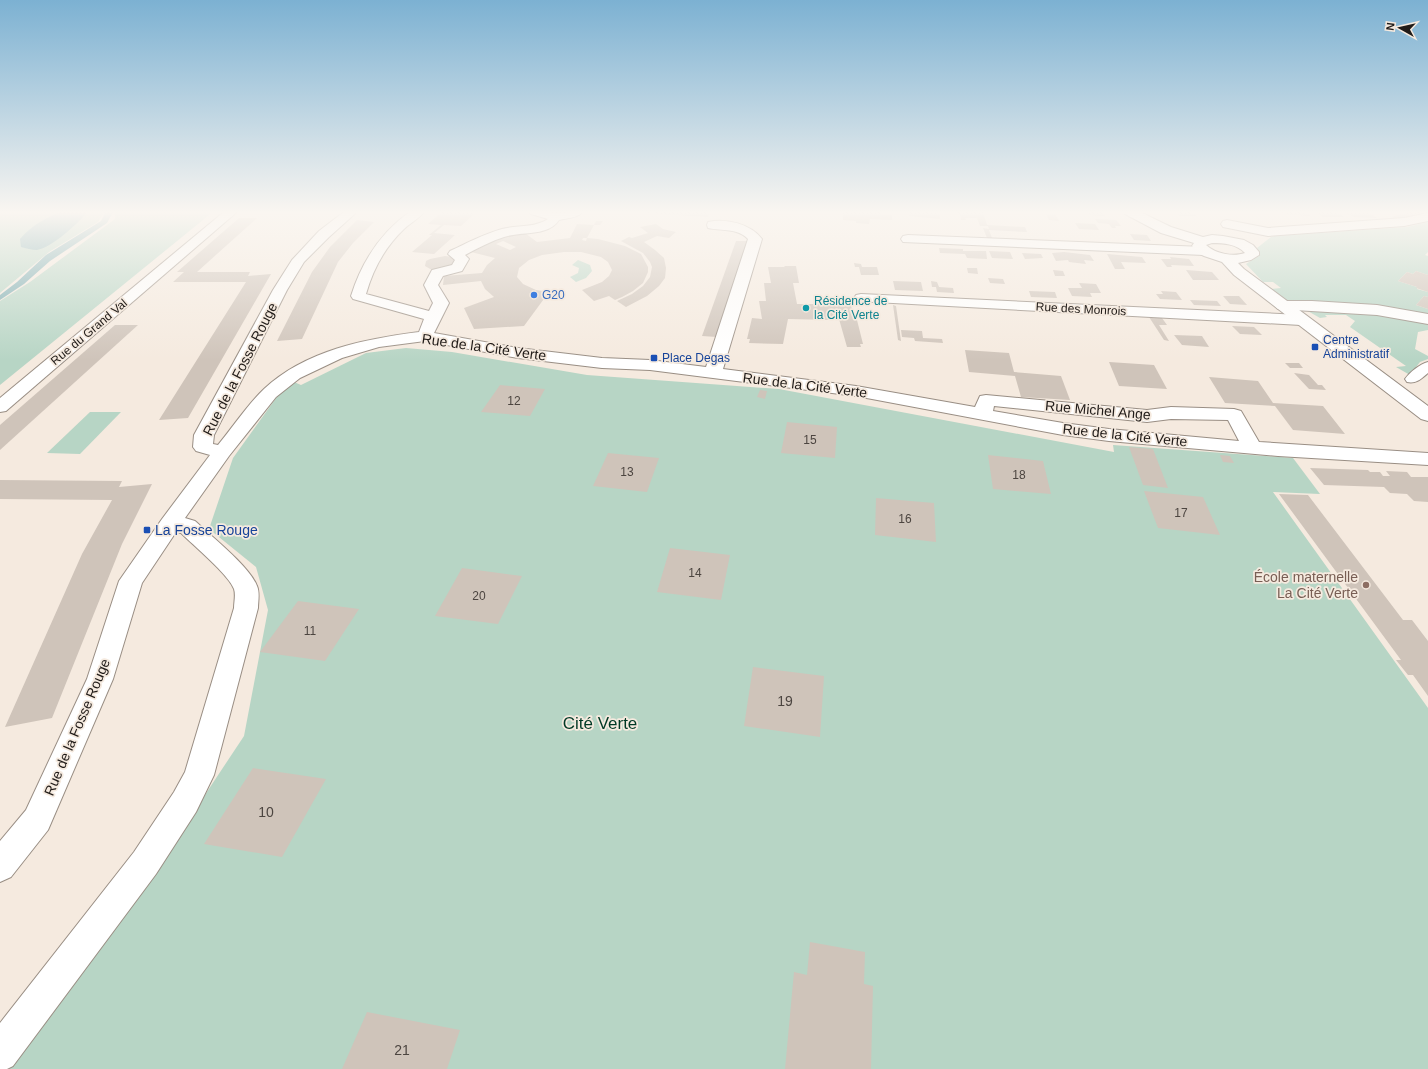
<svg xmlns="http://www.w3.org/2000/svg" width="1428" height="1069" font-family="Arial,sans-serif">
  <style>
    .green { fill: #b7d5c5 }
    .water { fill: #7aacb1 }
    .building { fill: #cfc4ba; fill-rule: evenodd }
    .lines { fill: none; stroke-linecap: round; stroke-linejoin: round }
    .pedestrian-casing { stroke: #998e84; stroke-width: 2 }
    .minor-casing { stroke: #998e84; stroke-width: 2 }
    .tertiary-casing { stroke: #998e84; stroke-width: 2 }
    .pedestrian { fill: #fff; fill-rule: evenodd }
    .minor { fill: #fff; fill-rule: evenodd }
    .tertiary { fill: #fff; fill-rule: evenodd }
    .shop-dot { fill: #3f7fe0; stroke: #f5eadf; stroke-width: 1.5 }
    .culture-dot { fill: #0f9aa8; stroke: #f5eadf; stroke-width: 1.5 }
    .transit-dot { fill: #1a4fb4; stroke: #f5eadf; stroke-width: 1.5 }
    .education-dot { fill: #8d6e63; stroke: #f5eadf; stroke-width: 1.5 }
    .labels { text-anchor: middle; stroke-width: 3.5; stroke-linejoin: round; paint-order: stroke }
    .far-shop-label { font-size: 12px; fill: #366cbe; stroke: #f5eadf; text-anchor: start }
    .far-culture-label { font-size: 12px; fill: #0d838f; stroke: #f5eadf; text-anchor: start }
    .far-street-label { font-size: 12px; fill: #201b18; stroke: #f5eadf }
    .far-transit-label { font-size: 12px; fill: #164399; stroke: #f5eadf; text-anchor: start }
    .number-label { font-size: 12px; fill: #4c4540 }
    .street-label { font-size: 14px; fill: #201b18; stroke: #f5eadf }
    .transit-label { font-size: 14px; fill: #164399; stroke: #f5eadf; text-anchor: start }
    .education-label { font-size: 14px; fill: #785e54; stroke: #f5eadf; text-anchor: end }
    .near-number-label { font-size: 14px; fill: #4c4540 }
    .near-park-label { font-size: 17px; fill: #003925; stroke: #f5eadf }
  </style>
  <rect width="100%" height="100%" fill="#f5eadf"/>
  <g class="green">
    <path d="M0,211h98l5,3 -5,8 -49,30 -49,41z"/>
    <path d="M115,211h99l-214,174v-84l30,-19 85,-63z"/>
    <path d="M1428,222v30l-3,3 3,1v19l-12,-4 -3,3 -6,-2 -9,9 19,6v2l11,3v5l-4,-1 -8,9 12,4v21l-10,2 -3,17 13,7v3l-8,3 -10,13 -14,-8 10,-1 -56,-39 5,-6 -9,-6h-21l2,2 -7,1c-16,-10 -35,-16 -49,-29l10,-1 -8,-6h-10l-17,-18 13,-8 -2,-8 14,-11 3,-1 133,-9z"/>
    <path d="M578,260l12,5 2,6 -6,7 -10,4 -6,-5 8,-4 1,-5 -7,-3z"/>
    <path d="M406,348l46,4 135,23 192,14 335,63 -1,-7 180,13 27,36 -47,-2 155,216v361h-1424l173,-232 67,-101 24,-126 -12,-43 -47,-38 24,-71 46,-64 15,-12 7,3 65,-32z"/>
    <path d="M90,412h31l-41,42 -33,-1z"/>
  </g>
  <g class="water">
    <path d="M64,211h24c-9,12 -37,37 -51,39 -5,0 -11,-2 -16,-3l-1,-8c12,-14 27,-22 44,-28z"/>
    <path d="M101,211h11l1,1 -6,11 -57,38 -26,23 -24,16v-5l17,-13 29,-27 55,-34 4,-8z"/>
  </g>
  <g class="building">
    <path d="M443,211l32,2 -14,13 -17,-1 -10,8 21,2 -21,19 -22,-2 20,-17h-3l12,-10 -13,-1z"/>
    <path d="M633,211h77l-2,6 -76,-5z"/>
    <path d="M837,211h45v4h10v5l-22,-1 -1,5 -13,-1v-2l-13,-1v-7l-6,-1z"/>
    <path d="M909,211h21l1,2h8l1,6 -31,-3z"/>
    <path d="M952,211h36l1,1h-6l4,13 38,2 2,5 -38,-2 3,8h-5l-4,-10 6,1 -1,-3h-8l-3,-8h-12l1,2h-5l-1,-6 -7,-1z"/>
    <path d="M1087,211h15l3,5 -15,-1z"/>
    <path d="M1176,211h15l5,5h-16z"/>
    <path d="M1279,211h24l8,5 -26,-2z"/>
    <path d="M1314,211h20l10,6h-21z"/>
    <path d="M1361,211h5l11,7 -23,-1 -8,-4h18z"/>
    <path d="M1405,211h14l3,1 -24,7 -7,-2 18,-5z"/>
    <path d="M1046,214h9l4,7 -10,-1z"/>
    <path d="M239,218h18l-60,54h53l-2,4 23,-2 -83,144 -29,2 87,-138h-73l11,-10h-7z"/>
    <path d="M1095,219l21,1 5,6h-6l1,2h-4l-3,-4 -11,-1z"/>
    <path d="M357,220l17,2 -21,21 -15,19 -36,77 -25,2 35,-69 18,-25z"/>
    <path d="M596,221h7l-3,4h-6l-7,13h-4l-1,2 4,1 1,-3 11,1 27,7 16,8 7,13v5l-5,11 -10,8 -11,6 -7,3 -6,-4 -15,5 -12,-11 20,-8 7,-6 3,-6 -4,-8 -7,-5 -20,-5h-17l-22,3 -13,5 -10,8 -2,9 6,7 13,6 13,2 -25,34 -50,3 -10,-21 30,-11 -9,-8 -4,-8 -38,4 1,-9 38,-3 5,-8 8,-7 -28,-7 9,-5 45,-16 16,12 33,-4 7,-14 17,1zM503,241l13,6 -6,3 -14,-6z"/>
    <path d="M1075,223l20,1 4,6 -20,-1z"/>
    <path d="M656,224l7,5 13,3 -7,6 -12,-2 -13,6 11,8 9,8 2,10 -1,10 -6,8 -12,10 -21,11 -9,-6 15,-7 11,-8 7,-9 2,-10 -2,-5 -7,-9 -22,-12 8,-4 3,1 16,-5 -8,-6z"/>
    <path d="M1130,234l17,1 4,6 -17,-1z"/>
    <path d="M736,241h12l-31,96 -15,-1z"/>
    <path d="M939,248l24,1v2h23l1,8 -20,-1 -2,-4 -25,-1z"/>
    <path d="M989,251l21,1 3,7 -21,-1z"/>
    <path d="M1064,252l26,3 4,6 -10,-1 2,4 -17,-2 -1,-2 -12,1 -4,-8z"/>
    <path d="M1022,253l19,1 2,4 -18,1z"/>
    <path d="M1107,254l35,3 4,6 -25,-1 4,7h-10z"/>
    <path d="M445,256l8,1 5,5 -11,6 -15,2 -7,-4 1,-5 4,-2z"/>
    <path d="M1170,257l19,2 5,7 -23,-1 1,2h-5l-6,-8h10z"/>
    <path d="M854,263l7,1 1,3h15l2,8h-18l-2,-8h-4z"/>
    <path d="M784,266h12l3,17h-6l4,21h36l-2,-7h17l5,15h2l8,32h-3l1,3h-14l-8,-28 -6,1 -45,-1 -5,25 -34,-1 1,-4h-3l5,-21 10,1 -3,-18h7l-2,-18h7l-3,-16h17z"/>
    <path d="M967,268h10l1,6 -10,-1z"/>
    <path d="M1053,270l10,1 2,5h-10z"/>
    <path d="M1186,270l26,2 7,8h-26z"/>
    <path d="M1416,271l12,4v17l-12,-4 1,-1 -19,-6 9,-9 6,2z"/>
    <path d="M988,278l15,1 2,5 -15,-1z"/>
    <path d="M893,281l28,1 2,9 -28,-1z"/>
    <path d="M931,281l6,1 2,5 14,1 1,5 -17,-1 -1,-5h-4z"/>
    <path d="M1079,283l17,1 5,9h-11l2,4 -20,-1 -4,-8h14z"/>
    <path d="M1029,291l26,1 2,6 -26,-1z"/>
    <path d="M1161,291l15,1 6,8 -22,-1 -4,-5h7z"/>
    <path d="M1223,296h16l8,9 -17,-1z"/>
    <path d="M1424,296l4,1v12l-12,-4z"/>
    <path d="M1190,300l27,1 4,5 -27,-1z"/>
    <path d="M893,305l3,1 5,35 -3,-1z"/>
    <path d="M1149,317l13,1 5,7h-8l10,16 -5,-1z"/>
    <path d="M115,325h23l-138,125v-25z"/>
    <path d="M1232,326l22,1 8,8 -22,-1z"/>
    <path d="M901,330l21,1 1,7 19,1 1,4 -28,-2 -1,-3 -12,-1z"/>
    <path d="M1174,335l28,1 7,11 -27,-2z"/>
    <path d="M965,350l44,3 5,19 47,4 9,24 -49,-3 -6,-21 -46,-4z"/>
    <path d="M1109,362l45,3 13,24 -48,-3z"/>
    <path d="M1285,363h14l4,5h-13z"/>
    <path d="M1294,373l15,2 9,10h4l4,5 -17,-1z"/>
    <path d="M1209,377l49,4 15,22 50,3 22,28 -52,-4 -18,-24 -50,-3z"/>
    <path d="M500,385l45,4 -15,27 -49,-4z"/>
    <path d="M760,390l7,1 -2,8 -8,-2z"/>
    <path d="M787,422l50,5 -2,31 -54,-5z"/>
    <path d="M1129,447l24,2 15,39 -25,-3z"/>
    <path d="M608,453l51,5 -12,34 -54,-6z"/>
    <path d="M988,455l55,6 8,33 -58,-5z"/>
    <path d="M1220,455l10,1 4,7 -11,-1z"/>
    <path d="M1310,468l58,2 2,2h10l3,4h7l-4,-5 21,1 4,5h17v25l-14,-1 -7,-7 -17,-1 -6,-6 -60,-2z"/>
    <path d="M0,480l122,1 -3,6 33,-3 -30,60 -70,174 -47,9 77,-173 30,-54 -112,-1z"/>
    <path d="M1144,491l59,6 17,38 -62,-7z"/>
    <path d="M1279,494l29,1 95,125h9l16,21v55l-15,-21h-5l-12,-15h5z"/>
    <path d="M876,498l58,5 2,39 -61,-7z"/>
    <path d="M670,548l60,7 -9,45 -64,-8z"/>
    <path d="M462,568l60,8 -24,48 -63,-8z"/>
    <path d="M298,601l61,8 -34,52 -65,-9z"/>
    <path d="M753,667l71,9 -4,61 -76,-11z"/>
    <path d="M253,768l73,11 -44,78 -78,-13z"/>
    <path d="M810,942l55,10 -1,32 9,2 -2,83h-86l9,-97 13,3z"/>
    <path d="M367,1012l93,18 -13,39h-105z"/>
  </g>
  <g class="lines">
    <g class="pedestrian-casing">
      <path id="pedestrian" d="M1428,362v11c-7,6 -12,11 -21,9l-2,-3c5,-7 15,-15 23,-17z"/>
    </g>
    <g class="minor-casing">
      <g id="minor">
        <path d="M225,211h13l-232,200 -6,1v-14z"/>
        <path d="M345,211h13l-29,26 -25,25 -17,28 -73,145 -1,9 5,1c14,-17 31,-42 46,-56 42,-39 101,-50 155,-57l5,-13 -71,-20 -2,-3c11,-35 30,-64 60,-85h14c-5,7 -15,12 -21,18 -19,18 -31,40 -38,65l63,17 4,-8 -9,-18 8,-15 20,-5 3,-5 -7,-6 2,-3c17,-8 34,-17 52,-22 15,-4 33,-1 46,-10l-17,-5 -2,-3c9,0 17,1 25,2 7,1 21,-2 29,-2 -4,7 -16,7 -24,9 -11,17 -38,11 -55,17 -13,4 -26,11 -39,18l4,4 -7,12 -19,5 -5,9 11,18 -15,30 84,15 84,10 48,2 56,7 42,-128c-10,-11 -26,-8 -40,-11l-1,-3 1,-3c18,-4 43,2 54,17l-39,130 133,17 119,21 5,-11 6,-1 161,15 24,-3 63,2 7,2 18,31 169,11v12l-150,-9 -169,-15 -46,-6 -207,-39 -206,-26 -48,-2 -84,-10 -93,-17 -46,6 -37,11 -42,20 -24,19 -47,59 -44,62 10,3c16,15 55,46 62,65 3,7 1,15 1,22l-44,167 -18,37 -40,62 -143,192 -6,3h-7v-46l134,-171 40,-60 11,-20 49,-164c0,-6 2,-13 0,-19 -5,-14 -41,-44 -53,-56l-5,-1 -34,51 -29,96 -65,151 -37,47 -11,5v-41l26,-31 61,-131 32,-98 43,-62 48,-64 -14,-4 -3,-4 1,-12 79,-145 19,-30 27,-29zM994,406l153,16 24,-3 57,1 11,21 -130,-12 -46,-6 -70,-12z"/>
        <path d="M1428,213v8l-24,5 -136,10 -45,-9 -2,-3 2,-3 4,-1 41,8 136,-10z"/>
        <path d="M908,235l296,12 5,1 2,3 -2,3 -5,1 -301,-13 -2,-3 2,-3z"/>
        <path d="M861,294l440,21 6,2 2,3 -2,3 -6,2 -445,-24 -2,-3 2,-3z"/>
        <path d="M1283,301h29l65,4 51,9v10l-51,-9 -99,-6 -3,-3 3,-3z"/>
      </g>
    </g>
    <g class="tertiary-casing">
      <path id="tertiary" d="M1123,211h15l33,16 32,10 9,-2 11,1 21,4 9,5 6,7v3l-8,5 -13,3 6,6 184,137v15l-7,-2 -187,-144 -12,-13 -18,-6 -6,-3 -6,-7 2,-3 -33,-10 -36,-19zM1212,243c12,0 25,1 33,10 -12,4 -29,1 -39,-8z"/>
    </g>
    <use href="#pedestrian" class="pedestrian"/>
    <use href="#minor" class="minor"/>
    <use href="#tertiary" class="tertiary"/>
  </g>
  <linearGradient id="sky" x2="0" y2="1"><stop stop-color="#7cb1d2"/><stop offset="0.59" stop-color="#faf6f1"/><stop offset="1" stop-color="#faf6f1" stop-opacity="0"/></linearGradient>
  <rect width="1428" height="360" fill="url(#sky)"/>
  <circle class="shop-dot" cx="534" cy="295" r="4"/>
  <circle class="culture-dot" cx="806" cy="308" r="4"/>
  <g class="transit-dot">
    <rect x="1311" y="343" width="8" height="8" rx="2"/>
    <rect x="650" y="354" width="8" height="8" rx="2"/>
    <rect x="143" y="526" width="8" height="8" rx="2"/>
  </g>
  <circle class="education-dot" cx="1366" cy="585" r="4"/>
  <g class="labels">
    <g class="far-shop-label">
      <text x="542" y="299">G20</text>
    </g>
    <g class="far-culture-label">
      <text x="814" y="305">Résidence de<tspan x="814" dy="14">la Cité Verte</tspan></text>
    </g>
    <g class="far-street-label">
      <text transform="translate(1081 309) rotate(3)" y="4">Rue des Monrois</text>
      <text transform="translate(89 332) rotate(-40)" y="4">Rue du Grand Val</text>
    </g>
    <g class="far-transit-label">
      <text x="1323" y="344">Centre<tspan x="1323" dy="14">Administratif</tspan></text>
      <text x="662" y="362">Place Degas</text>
    </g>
    <g class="number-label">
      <text x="514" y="405">12</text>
      <text x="810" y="444">15</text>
      <text x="627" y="476">13</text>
      <text x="1019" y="479">18</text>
      <text x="1181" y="517">17</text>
      <text x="905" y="523">16</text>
      <text x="695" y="577">14</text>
      <text x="479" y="600">20</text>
      <text x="310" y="635">11</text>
    </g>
    <g class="street-label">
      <text transform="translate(484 347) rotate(8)" y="5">Rue de la Cité Verte</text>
      <text transform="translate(240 369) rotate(-63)" y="5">Rue de la Fosse Rouge</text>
      <text transform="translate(805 385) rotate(7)" y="5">Rue de la Cité Verte</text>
      <text transform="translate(1098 410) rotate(5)" y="5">Rue Michel Ange</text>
      <text transform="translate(1125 435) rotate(6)" y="5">Rue de la Cité Verte</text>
      <text transform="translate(77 727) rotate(-67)" y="5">Rue de la Fosse Rouge</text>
    </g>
    <g class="transit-label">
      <text x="155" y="535">La Fosse Rouge</text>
    </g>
    <g class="education-label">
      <text x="1358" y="582">École maternelle<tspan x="1358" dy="16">La Cité Verte</tspan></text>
    </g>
    <g class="near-number-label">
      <text x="785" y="706">19</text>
      <text x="266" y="817">10</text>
      <text x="402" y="1055">21</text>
    </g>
    <g class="near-park-label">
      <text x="600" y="729">Cité Verte</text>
    </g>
  </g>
  <g transform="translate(1400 28) rotate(278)" stroke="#f5eadf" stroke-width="3" paint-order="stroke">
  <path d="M0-3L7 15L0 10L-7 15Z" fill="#201b18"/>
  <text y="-6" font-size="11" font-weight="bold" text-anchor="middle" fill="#201b18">N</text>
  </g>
</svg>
